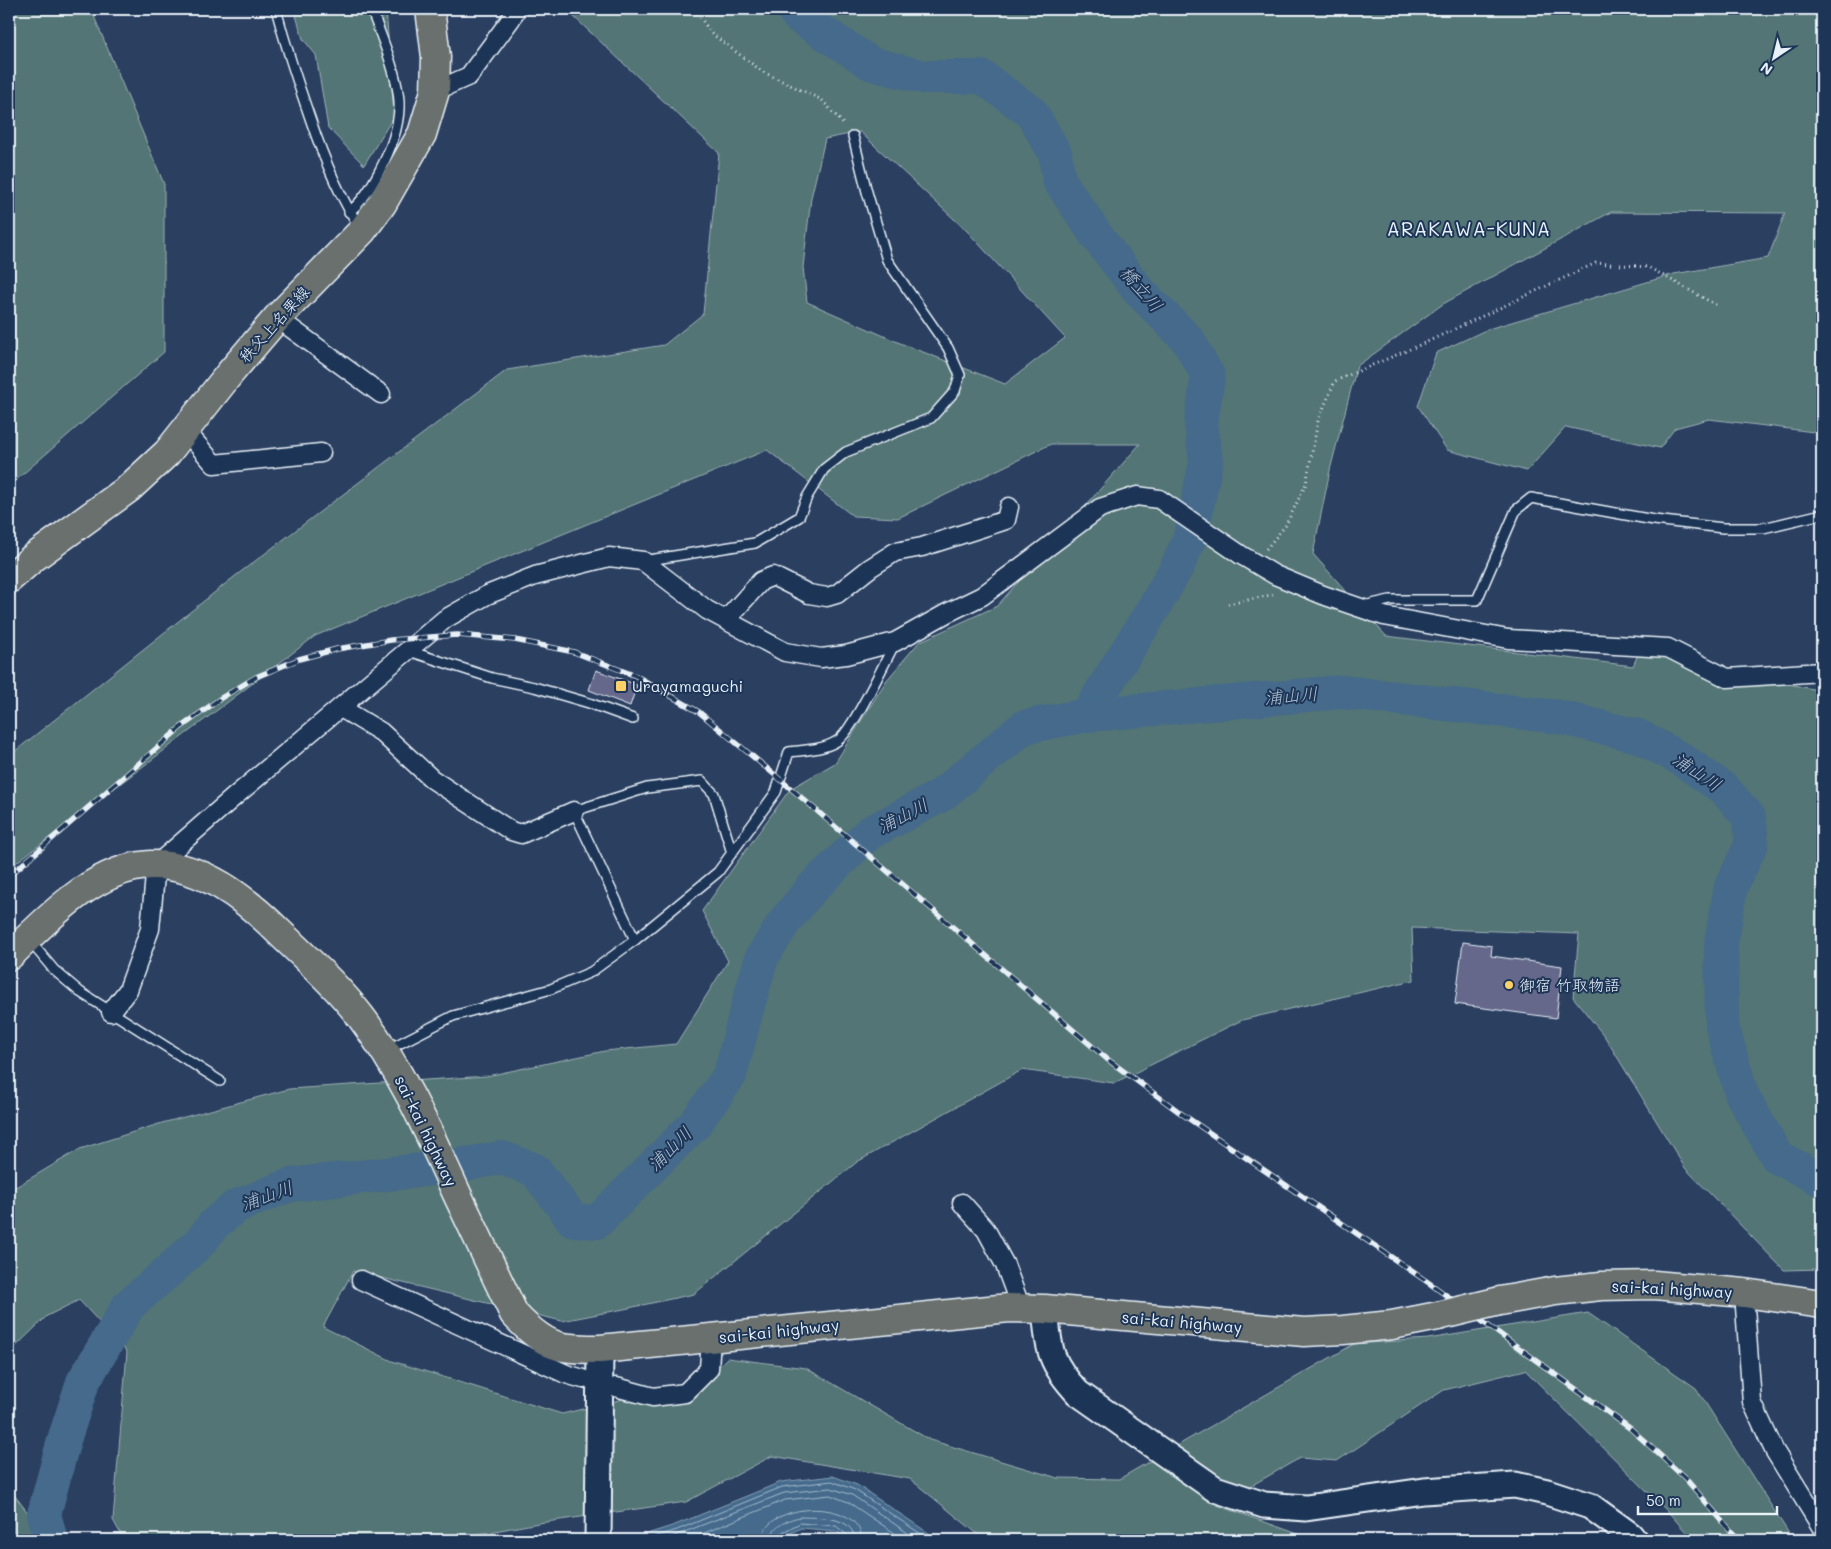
<svg xmlns="http://www.w3.org/2000/svg" width="1831" height="1549" font-family="Mali,'Klee One',sans-serif">
  <style>
    .green { fill: #537474; stroke: #9eb2b6; fill-rule: evenodd }
    .water { fill: #446b8c; stroke: #86a1b7 }
    .lines { fill: none; stroke-linecap: round; stroke-linejoin: round }
    .shore { stroke: #a6bbcd; stroke-width: 1 }
    .river { stroke: #446b8c; stroke-width: 34 }
    .building { fill: #65678b; stroke: #e8f1f8 }
    .lane-casing { stroke: #e8f1f8; stroke-width: 12 }
    .street-casing { stroke: #e8f1f8; stroke-width: 21 }
    .secondary-casing { stroke: #e8f1f8; stroke-width: 29 }
    .primary-casing { stroke: #e8f1f8; stroke-width: 31 }
    .highway-casing { stroke: #e8f1f8; stroke-width: 31 }
    .path { stroke: #e8f1f8; stroke-width: 3; stroke-dasharray: 1 4; stroke-linecap: butt }
    .lane { stroke: #1d3557; stroke-width: 9 }
    .street { stroke: #1d3557; stroke-width: 18 }
    .secondary { stroke: #1d3557; stroke-width: 25 }
    .primary { stroke: #6b706d; stroke-width: 28 }
    .highway { stroke: #6b706d; stroke-width: 28 }
    .rail-casing { stroke: #e8f1f8; stroke-width: 5.5 }
    .rail { stroke: #1d3557; stroke-width: 4; stroke-dasharray: 11; stroke-linecap: butt }
    .highway-bridge-casing { stroke: #e8f1f8; stroke-width: 31; stroke-linecap: butt }
    .highway-bridge { stroke: #6b706d; stroke-width: 28 }
    .poi-dot { fill: #ffd166; stroke: #1d3557; stroke-width: 2 }
    .labels { text-anchor: middle; stroke-width: 4; stroke-linejoin: round; paint-order: stroke }
    .street-label { font-size: 16px; fill: #e8f1f8; stroke: #1d3557 }
    .poi-label { font-size: 16px; fill: #e8f1f8; stroke: #1d3557; text-anchor: start }
    .water-label { font-size: 18px; font-style: italic; fill: #afc2d2; stroke: #1d3557 }
    .quarter-label { font-size: 19px; letter-spacing: 1px; fill: #e8f1f8; stroke: #1d3557 }
  </style>
  <rect width="100%" height="100%" fill="#2b3f61"/>
  <filter id="ink" filterUnits="userSpaceOnUse"><feTurbulence type="fractalNoise" baseFrequency=".02" numOctaves="2"/><feDisplacementMap in="SourceGraphic" scale="10" xChannelSelector="R" yChannelSelector="G"/><feConvolveMatrix kernelMatrix="1 2 1 2 8 2 1 2 1" color-interpolation-filters="sRGB"/></filter>
  <g filter="url(#ink)">
    <g class="green">
      <path d="M9,9h82l73,175v168l-155,134z"/>
      <path d="M294,9h92l8,107 -30,49 -36,-37 -12,-73 -13,-16z"/>
      <path d="M574,9h1248v424l-113,-14 -34,9 -15,20 -94,-21 -39,44 -80,-21 -29,-44 18,-53 52,-24 186,-55 94,-16 17,-45 -174,-1 -168,92 -86,62 -27,104 -17,84 73,82 247,30 6,-14 183,39v578l-38,1 -99,-102 -80,-131 -32,-40 6,-63 -167,-6 2,52 -172,40 -128,63 -92,-13 -165,92 -163,132 -70,15 -62,12 -209,-50 -30,56 69,34 170,53 143,-35 22,-21 79,10 124,72 128,38 61,1 235,-135 74,-5 160,-26 108,75 97,152h-100l-23,-26 -145,-144 -81,20 -107,71 -37,-3 -83,47 98,35h-330l-75,-61 -138,-23 -86,46 -147,21 -94,17h-321l-11,-20 14,-168 -48,-52 -32,16 -38,37v-162l71,-42 82,-26 127,-34 198,-13 118,-25 71,-7 52,-83 -26,-50 88,-122 45,-26 51,-82 33,-39 78,-36 143,-162h-89l-153,74 -45,-2 -86,-66 -452,186 -306,232v-112l225,-179 273,-207 157,-25 39,-31 16,-161 -146,-137zM860,132l107,99 98,107 -60,46 -105,-41 -93,-41 -4,-35 8,-69 14,-59z"/>
      <path d="M9,1488l29,38 1,14h-30z"/>
    </g>
    <path class="water" d="M833,1476l24,9 82,55h-94l-9,-9 -35,-3 -24,12h-134l7,-7 25,-8 106,-43z"/>
    <g class="lines">
      <g class="shore">
        <path d="M650,1540l3,-3 24,-7 105,-43 50,-6 23,9 75,50"/>
        <path d="M664,1540l120,-47 47,-5 21,7 66,45"/>
        <path d="M687,1540l98,-40 45,-5 18,7 57,38"/>
        <path d="M762,1540c2,-39 99,-43 100,0"/>
        <path d="M770,1540c1,-13 20,-22 31,-23 18,1 52,-2 54,23"/>
        <path d="M776,1540l3,-6 21,-11 36,3 11,9 1,5"/>
      </g>
      <g class="river">
        <path d="M793,9l6,8 73,47 52,13h58l49,35 24,41 4,27 37,55 43,56 49,49 20,36 -7,47 5,39 -15,73 -12,28 -23,41 -69,111"/>
        <path d="M51,1540l-7,-26 20,-74 19,-58 46,-77 42,-36 31,-29 12,-16 21,-17 55,-22 150,-17 62,-10 33,12 38,50 24,2 98,-98 35,-49 16,-63 16,-55 23,-36 27,-33 57,-55 71,-37 84,-69 63,-12 254,-23 218,25 79,19 43,23 43,30 25,28 3,26 -21,44 -10,56 1,83 20,69 35,62 45,23"/>
      </g>
    </g>
    <g class="building">
      <path d="M596,670l41,15 -7,21 -41,-16z"/>
      <path d="M1463,942l29,4 -1,10 71,10 -6,52 -101,-14z"/>
    </g>
    <g class="lines">
      <g class="lane-casing">
        <g id="lane">
          <path d="M276,9c10,38 21,72 34,109 13,39 28,77 51,111"/>
          <path d="M349,212c14,-11 22,-25 30,-40 10,-19 19,-41 20,-63 2,-27 -18,-73 -28,-100"/>
          <path d="M643,561l112,-18 44,-26 8,-20 17,-28 22,-17 85,-34 24,-27 5,-16 -12,-27 -61,-88 -20,-68 -14,-56"/>
          <path d="M1363,606l27,-6h87l39,-90 15,-12 123,22 69,8h40l59,-14"/>
          <path d="M409,651l83,27 42,9 55,16 44,16"/>
          <path d="M29,940l25,30 26,22 140,89"/>
          <path d="M635,940l-61,-129 73,-23 55,-7 12,13 18,59"/>
          <path d="M387,1050l66,-34 98,-27 40,-17 44,-32 83,-68 58,-80 13,-40c15,-2 34,-2 48,-11 15,-8 48,-80 58,-98"/>
        </g>
      </g>
      <g class="street-casing">
        <g id="street">
          <path d="M435,91l34,-15 42,-57 5,-10"/>
          <path d="M277,318l104,76"/>
          <path d="M185,430l29,34 107,-11"/>
          <path d="M726,620l35,-39 12,-5 36,18 18,3 10,-3 33,-26 25,-16 27,-5 84,-27 3,-13"/>
          <path d="M341,708l40,24 51,47 79,52 10,3 53,-23"/>
          <path d="M111,1012l17,-22 22,-61 6,-64 78,-68 211,-178 42,-24 48,-19 74,-19 34,4 64,49 78,42 36,6 25,-3 49,-13 52,-29 35,-17 118,-88 37,-12 22,3 82,56 34,20 48,20 61,21 124,23 160,9 59,30 95,-6"/>
          <path d="M962,1203l24,27 19,35 16,43"/>
          <path d="M361,1280l205,94 17,5"/>
          <path d="M1744,1293l8,109 22,48 48,78"/>
          <path d="M616,1387l37,10 32,-4 24,-24 2,-31"/>
        </g>
      </g>
      <g class="secondary-casing">
        <g id="secondary">
          <path d="M1045,1309c4,41 4,53 33,84l137,96 49,16 42,3 118,-17 91,-6 32,7 43,14 40,29 4,5"/>
          <path d="M598,1540l2,-191"/>
        </g>
      </g>
      <g class="primary-casing">
        <path id="primary" d="M9,579l24,-21 95,-69 39,-36 63,-80 47,-55 85,-87 20,-27 40,-70 13,-43 1,-34 -6,-48"/>
      </g>
      <g class="highway-casing">
        <g id="highway">
          <path d="M9,956c38,-36 84,-88 141,-91 51,-2 96,34 130,68 28,27 58,54 81,84 41,54 68,116 96,177 19,40 38,80 57,120 13,14 30,30 49,33 12,2 25,2 37,2l409,-41 36,1 259,23 39,-2 49,-5 46,-9"/>
          <path d="M1500,1301l55,-10 46,-5 53,-1 90,8 78,11"/>
        </g>
      </g>
      <g class="path">
        <path d="M694,9l18,25 51,38 59,28 23,26"/>
        <path d="M1266,549l20,-24 20,-41 12,-63 17,-40 94,-40 167,-78 52,4 68,38"/>
        <path d="M1228,604l48,-10"/>
      </g>
      <use href="#lane" class="lane"/>
      <use href="#street" class="street"/>
      <use href="#secondary" class="secondary"/>
      <use href="#primary" class="primary"/>
      <use href="#highway" class="highway"/>
      <g class="rail-casing">
        <path id="rail" d="M9,876l171,-148 41,-30 35,-21 43,-18 38,-10 54,-9 66,-5 58,5 59,12 62,24 63,36 76,63 332,284 75,55 250,171 199,144 53,48 55,63"/>
      </g>
      <use href="#rail" class="rail"/>
      <g class="highway-bridge-casing">
        <path id="highway-bridge" d="M1438,1316l62,-15"/>
      </g>
      <use href="#highway-bridge" class="highway-bridge"/>
    </g>
  </g>
  <g class="poi-dot">
    <rect x="615" y="680" width="12" height="12" rx="2.5"/>
    <circle cx="1509" cy="985" r="5"/>
  </g>
  <g class="labels">
    <g class="street-label">
      <text transform="translate(274 324) rotate(-48)" y="6">秩父上名栗線</text>
      <text transform="translate(426 1131) rotate(64)" y="6">sai-kai highway</text>
      <text transform="translate(1672 1289) rotate(3)" y="6">sai-kai highway</text>
      <text transform="translate(1182 1322) rotate(5)" y="6">sai-kai highway</text>
      <text transform="translate(779 1331) rotate(-6)" y="6">sai-kai highway</text>
    </g>
    <g class="poi-label">
      <text x="632" y="692">Urayamaguchi</text>
      <text x="1519" y="991">御宿 竹取物語</text>
    </g>
    <g class="water-label">
      <text transform="translate(1141 289) rotate(49)" y="6">橋立川</text>
      <text transform="translate(1291 696) rotate(-5)" y="6">浦山川</text>
      <text transform="translate(1697 772) rotate(34)" y="6">浦山川</text>
      <text transform="translate(903 816) rotate(-27)" y="6">浦山川</text>
      <text transform="translate(670 1149) rotate(-45)" y="6">浦山川</text>
      <text transform="translate(267 1196) rotate(-20)" y="6">浦山川</text>
    </g>
    <g class="quarter-label">
      <text x="1469" y="236">ARAKAWA-KUNA</text>
    </g>
  </g>
  <rect width="1831" height="1549" fill="none" stroke="#1d3557" stroke-width="30"/>
  <rect x="15" y="15" width="1801" height="1519" fill="none" stroke="#e8f1f8" stroke-width="2" filter="url(#ink)"/>
  <g transform="translate(1774 58) rotate(215)" stroke="#1d3557" stroke-width="4" paint-order="stroke">
  <path d="M0-4L9 19L0 12L-9 19Z" fill="#e8f1f8"/>
  <text y="-8" font-size="14" font-weight="bold" text-anchor="middle" fill="#e8f1f8">N</text>
  </g>
  <path d="M1638 1506v8h139v-8" fill="none" stroke="#e8f1f8" stroke-width="2.5"/>
  <text x="1646" y="1506" font-size="15" fill="#e8f1f8" stroke="#1d3557" stroke-width="4" paint-order="stroke">50 m</text>
</svg>
